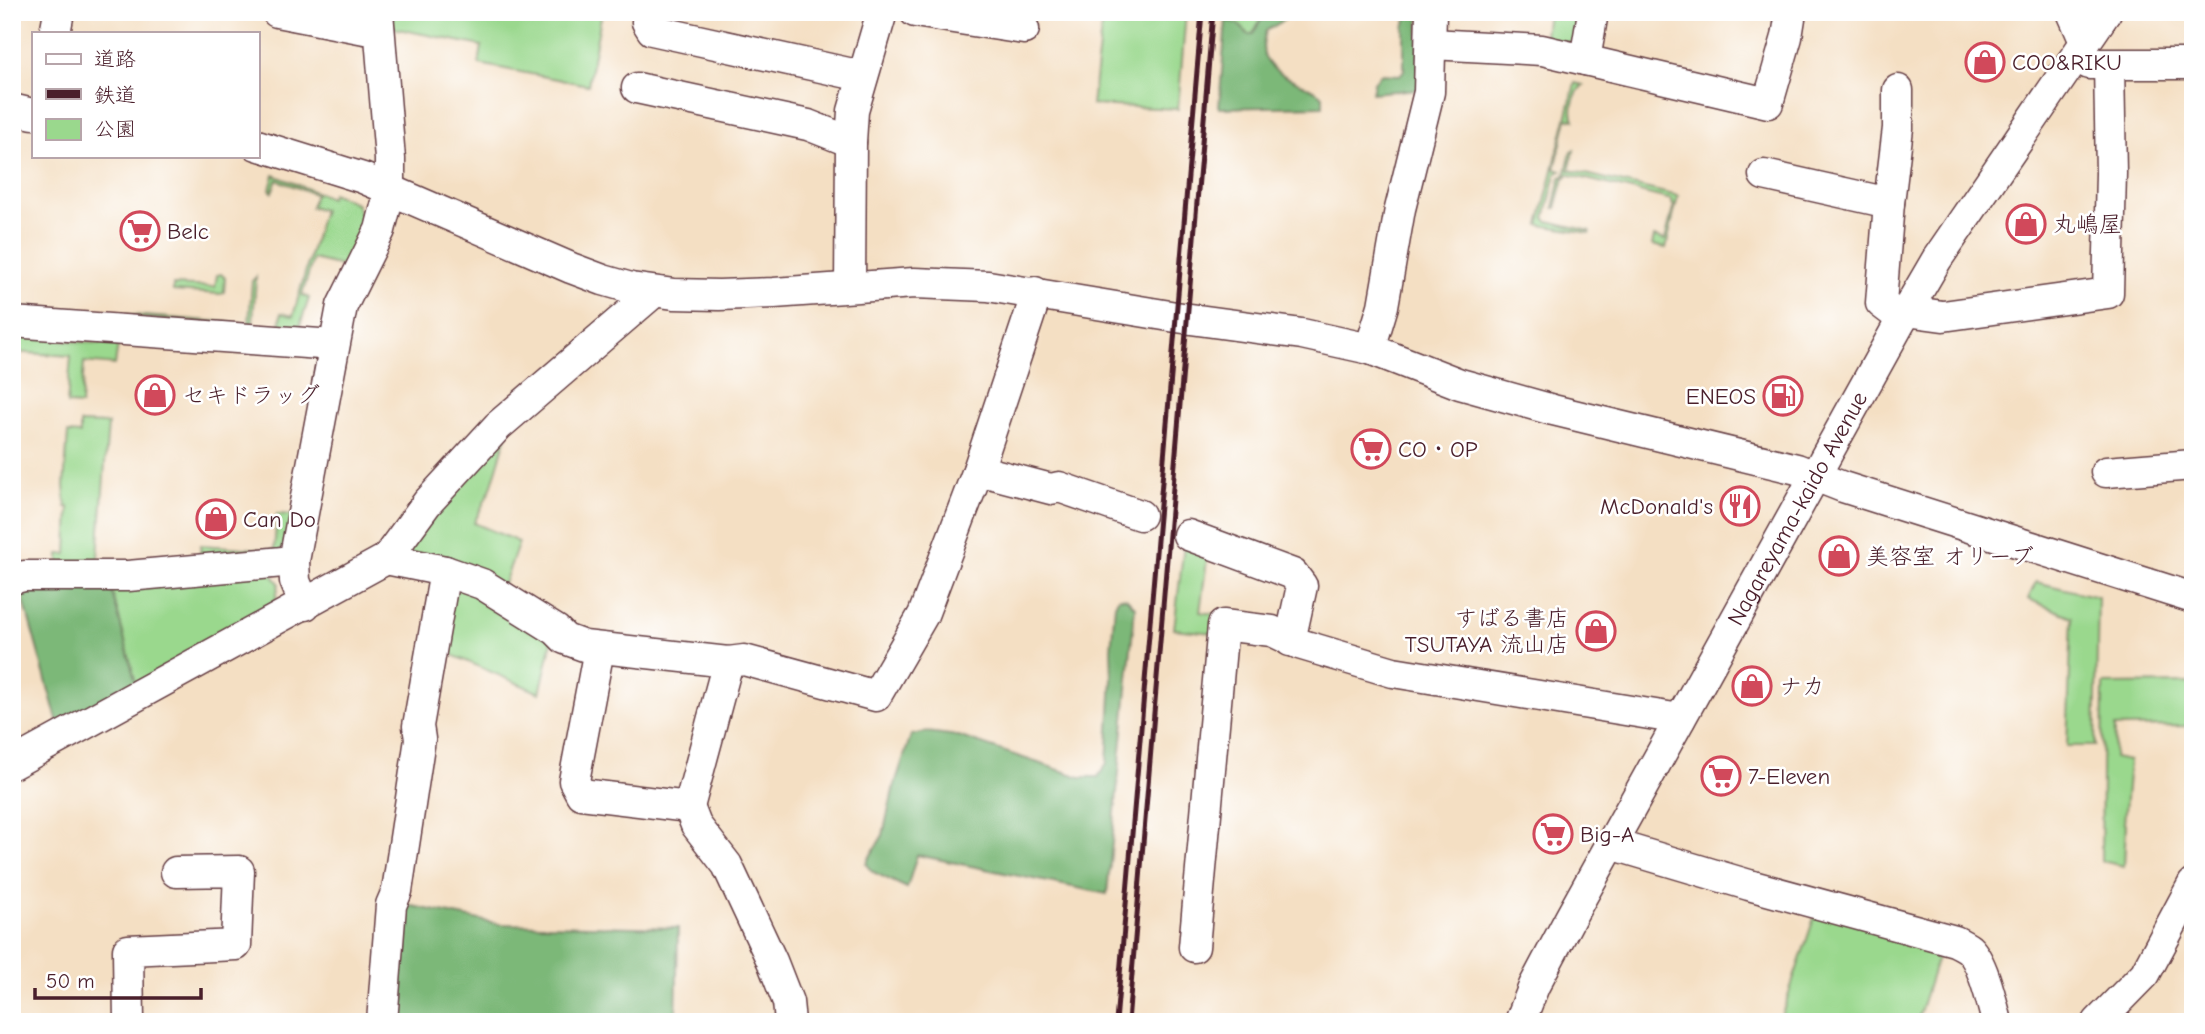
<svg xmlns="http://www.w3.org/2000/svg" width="2205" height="1034" font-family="'Comic Neue','Klee One',sans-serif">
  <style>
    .green { fill: #9ad88d; stroke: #727c5c; stroke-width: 2 }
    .forest { fill: #7bb878; stroke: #626c52; stroke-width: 2 }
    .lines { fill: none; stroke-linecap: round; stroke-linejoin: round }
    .minor-casing { stroke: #643c42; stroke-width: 33 }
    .minor { stroke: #fff; stroke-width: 30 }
    .rail { stroke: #4a1f2b; stroke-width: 5 }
    .labels { text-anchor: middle; stroke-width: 5; stroke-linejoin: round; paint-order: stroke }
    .poi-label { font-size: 23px; fill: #4a1f2b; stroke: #fff; text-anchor: start }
    .street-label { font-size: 23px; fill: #4a1f2b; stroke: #fff }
  </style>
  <rect width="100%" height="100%" fill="#fff"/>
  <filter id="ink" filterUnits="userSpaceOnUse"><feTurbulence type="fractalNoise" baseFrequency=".0143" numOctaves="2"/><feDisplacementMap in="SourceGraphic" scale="14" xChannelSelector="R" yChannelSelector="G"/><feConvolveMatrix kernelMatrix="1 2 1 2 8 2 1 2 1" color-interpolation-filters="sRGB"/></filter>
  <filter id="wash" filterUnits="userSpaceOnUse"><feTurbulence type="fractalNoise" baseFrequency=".00686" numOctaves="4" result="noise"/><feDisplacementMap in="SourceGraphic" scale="28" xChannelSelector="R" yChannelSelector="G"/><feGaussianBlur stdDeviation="1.57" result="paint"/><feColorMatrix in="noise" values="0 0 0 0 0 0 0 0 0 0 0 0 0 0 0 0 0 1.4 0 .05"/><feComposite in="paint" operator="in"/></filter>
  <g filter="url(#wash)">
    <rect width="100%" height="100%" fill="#f4dfc3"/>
    <g class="green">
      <path d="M392,12h210l-14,73 -109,-21 3,-18 -89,-18z"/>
      <path d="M1103,12h83l-8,97 -86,-4z"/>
      <path d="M1227,12l48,2 -15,7 -7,13h-5l-10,-10 -12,-4z"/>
      <path d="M1548,12h37l-5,30 -36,1z"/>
      <path d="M1575,83l8,2c-8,8 -14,23 -9,35l-7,-2 -12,51 6,2 -5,3 -11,44 3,3 42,10 -1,2 -50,-8z"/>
      <path d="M1574,150l-5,20 109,26 -12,52 -14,-3 2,-8 11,3 9,-35 -2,-1v-4l-105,-26 -1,4h-2l-8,30h-2l7,-31 4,-1 6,-25z"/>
      <path d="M274,175l56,23 2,-5 24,10 12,31 -19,34 -36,-9 -11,36 7,3 -10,31h-15l-4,-4 1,-12 12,3 30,-106 -12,-3 4,-13 -38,-14 -5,12 -2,-3z"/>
      <path d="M221,274l4,4 -1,14 -3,2 -48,-3v-6l42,2 2,-12z"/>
      <path d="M256,277l-3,45 -4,4 -222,-16v-3l222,17 3,-43z"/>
      <path d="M12,336l106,9 -3,20 -31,-3 -3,43 -14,-1 4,-48 -59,-4z"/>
      <path d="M80,423l28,1 -11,146 -38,-7v-9h8l2,-47h-3l-2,-21 4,-53 12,1z"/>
      <path d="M508,432l-17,56 -17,35 45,19 -17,47 -95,-36 13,-32z"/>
      <path d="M277,514l15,1 -6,31 -14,11 -73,6 2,-18 73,5z"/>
      <path d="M1184,544l24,8 -8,60 14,2 -1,19 -39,-4z"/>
      <path d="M269,571l10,12 -4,20 -139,81 -26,-101z"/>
      <path d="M460,582l93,55 -13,56 -102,-44 10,-63z"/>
      <path d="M2036,582l62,15 -3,149h-28l5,-129 -44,-18z"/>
      <path d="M2193,683v43l-78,1 -1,31 15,3 -5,63h2l-2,42 -23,-5 2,-177z"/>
      <path d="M1817,909l124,36 -24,77 -137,-2z"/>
    </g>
    <g class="forest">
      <path d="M1275,12h13l-4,8 -18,11c-15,44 31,45 57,65v10l-104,2 7,-88 12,4 10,10h5l7,-13 15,-7z"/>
      <path d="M1408,12h11v77l-47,4 2,-11 7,-8 19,1 4,-5v-42z"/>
      <path d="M109,580l27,104 -77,43 -40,-144z"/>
      <path d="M1119,597l7,1 9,9 -28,287 -190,-39 -10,33 -34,-16 -7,-9 17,-28 10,-45 18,-55 16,-3 31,4 122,41h18l9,-14 5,-85 -1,-29 4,-44z"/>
      <path d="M398,903l101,21 179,4 -2,94h-290z"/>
    </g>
  </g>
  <g filter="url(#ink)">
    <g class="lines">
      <g class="minor-casing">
        <g id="minor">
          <path d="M277,12l88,17h14"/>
          <path d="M649,12l-2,10 5,8 210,46"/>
          <path d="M915,12l109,17"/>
          <path d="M2072,12l13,30"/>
          <path d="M55,33l4,-21"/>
          <path d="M1431,44l111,6 226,53 19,-66 4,-25"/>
          <path d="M1585,60l8,-48"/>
          <path d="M2089,64h104"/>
          <path d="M637,88l171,37 43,17"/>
          <path d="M1898,90v38l-9,75 -8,100 21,16"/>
          <path d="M12,109l21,5"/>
          <path d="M257,145l106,33 208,90 32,12 28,8 43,6 45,1 55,-2 140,-10 74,3 188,31 126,17 68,15 90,35 93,26 244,59 46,18 350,111"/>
          <path d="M1764,175l125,28"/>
          <path d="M850,287l1,-145 2,-31 29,-99"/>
          <path d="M1906,311l37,5 165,-23 3,-120 -2,-108"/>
          <path d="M12,322l322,23"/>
          <path d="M1370,349l13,-43 17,-97 29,-117 2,-80"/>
          <path d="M978,470l73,19 8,-2 81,28"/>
          <path d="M2106,472l87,-7"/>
          <path d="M1188,535l105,39 9,12 -12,55"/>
          <path d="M386,559l59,12 37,13 74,46 9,9 19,7 144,16 16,-2 132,36 47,-81 55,-145 55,-165 2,-13"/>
          <path d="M12,579l12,-3h104l166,-15"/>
          <path d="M305,605l-10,-24 -1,-20 48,-255 38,-76 10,-40v-31l-12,-147"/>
          <path d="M599,649l-25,132 7,13 108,13 39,-145"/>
          <path d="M12,764l374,-205 41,-56 71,-77 156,-134"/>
          <path d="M689,807l7,18 31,40 45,96 16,41 2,20"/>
          <path d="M1611,844l138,41 206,56c4,2 10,5 14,8 14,13 23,54 28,73"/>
          <path d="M1194,947l29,-322 49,6 27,13 94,28 287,47"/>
          <path d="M129,1022l-1,-72 108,-5 3,-74 -63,1"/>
          <path d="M382,1022l9,-117 6,-14 23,-152 -2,-13 27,-155"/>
          <path id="s1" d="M1520,1022l14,-36 36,-68 332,-599 35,-60 169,-247"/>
          <path d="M2098,1022l47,-48 48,-90"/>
        </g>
      </g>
      <use href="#minor" class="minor"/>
      <g class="rail">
        <path d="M1116,1022l86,-1010"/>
        <path d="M1128,1022l85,-1010"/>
      </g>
    </g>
  </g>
  <defs>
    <g id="shop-ring" transform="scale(2.0125)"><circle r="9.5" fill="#fff" stroke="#d1495b" stroke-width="1.5"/><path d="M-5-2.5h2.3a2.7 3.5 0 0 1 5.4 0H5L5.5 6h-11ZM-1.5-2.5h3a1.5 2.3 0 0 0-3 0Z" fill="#d1495b"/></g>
    <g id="supermarket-ring" transform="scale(2.0125)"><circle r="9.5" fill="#fff" stroke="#d1495b" stroke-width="1.5"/><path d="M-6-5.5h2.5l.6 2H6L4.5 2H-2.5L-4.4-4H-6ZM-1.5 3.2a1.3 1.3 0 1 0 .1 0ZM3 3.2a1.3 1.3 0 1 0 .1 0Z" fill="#d1495b"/></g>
    <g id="fuel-ring" transform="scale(2.0125)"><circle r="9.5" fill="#fff" stroke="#d1495b" stroke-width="1.5"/><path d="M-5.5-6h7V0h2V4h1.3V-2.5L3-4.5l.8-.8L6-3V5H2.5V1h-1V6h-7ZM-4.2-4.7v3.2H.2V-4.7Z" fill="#d1495b"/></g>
    <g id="restaurant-ring" transform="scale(2.0125)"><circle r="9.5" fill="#fff" stroke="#d1495b" stroke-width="1.5"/><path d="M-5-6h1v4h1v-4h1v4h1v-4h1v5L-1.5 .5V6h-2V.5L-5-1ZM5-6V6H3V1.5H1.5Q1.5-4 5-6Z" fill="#d1495b"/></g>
  </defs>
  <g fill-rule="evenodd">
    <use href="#shop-ring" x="1985" y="62"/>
    <use href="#shop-ring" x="2026" y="224"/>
    <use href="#supermarket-ring" x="140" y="231"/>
    <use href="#shop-ring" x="155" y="395"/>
    <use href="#fuel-ring" x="1783" y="396"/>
    <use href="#supermarket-ring" x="1371" y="449"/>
    <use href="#restaurant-ring" x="1740" y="506"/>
    <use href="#shop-ring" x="216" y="519"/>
    <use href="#shop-ring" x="1839" y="556"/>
    <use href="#shop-ring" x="1596" y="631"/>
    <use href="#shop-ring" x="1752" y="686"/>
    <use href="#supermarket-ring" x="1721" y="776"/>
    <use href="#supermarket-ring" x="1553" y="834"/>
  </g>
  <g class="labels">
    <g class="poi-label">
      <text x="2012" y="70">COO&amp;RIKU</text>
      <text x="2053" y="232">丸嶋屋</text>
      <text x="167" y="239">Belc</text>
      <text x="182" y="403">セキドラッグ</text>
      <text x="1756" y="404" text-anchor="end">ENEOS</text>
      <text x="1398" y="457">CO・OP</text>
      <text x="1713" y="514" text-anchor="end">McDonald's</text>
      <text x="243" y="527">Can Do</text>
      <text x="1866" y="564">美容室 オリーブ</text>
      <text x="1569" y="626" text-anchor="end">すばる書店<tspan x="1569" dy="26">TSUTAYA 流山店</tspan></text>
      <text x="1779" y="694">ナカ</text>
      <text x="1748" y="784">7-Eleven</text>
      <text x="1580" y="842">Big-A</text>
    </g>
    <g class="street-label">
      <text dy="8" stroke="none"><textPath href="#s1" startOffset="584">Nagareyama-kaido Avenue</textPath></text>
    </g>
  </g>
  <rect width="2205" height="1034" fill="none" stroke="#fff" stroke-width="42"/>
  <rect x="32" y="32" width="228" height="126" fill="#ffffff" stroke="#b7a5aa" stroke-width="2"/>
  <rect x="46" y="54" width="35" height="10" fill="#ffffff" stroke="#b7a5aa" stroke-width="2"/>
  <text x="94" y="66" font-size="21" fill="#4a1f2b">道路</text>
  <rect x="46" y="89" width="35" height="10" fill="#4a1f2b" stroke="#b7a5aa" stroke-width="2"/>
  <text x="94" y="102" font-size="21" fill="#4a1f2b">鉄道</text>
  <rect x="46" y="119" width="35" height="21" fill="#9ad88d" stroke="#b7a5aa" stroke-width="2"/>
  <text x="94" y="136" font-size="21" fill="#4a1f2b">公園</text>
  <path d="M35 988v10h166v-10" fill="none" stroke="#4a1f2b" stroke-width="3.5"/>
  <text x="46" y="988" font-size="21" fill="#4a1f2b" stroke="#ffffff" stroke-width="5" paint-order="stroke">50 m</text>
</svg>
